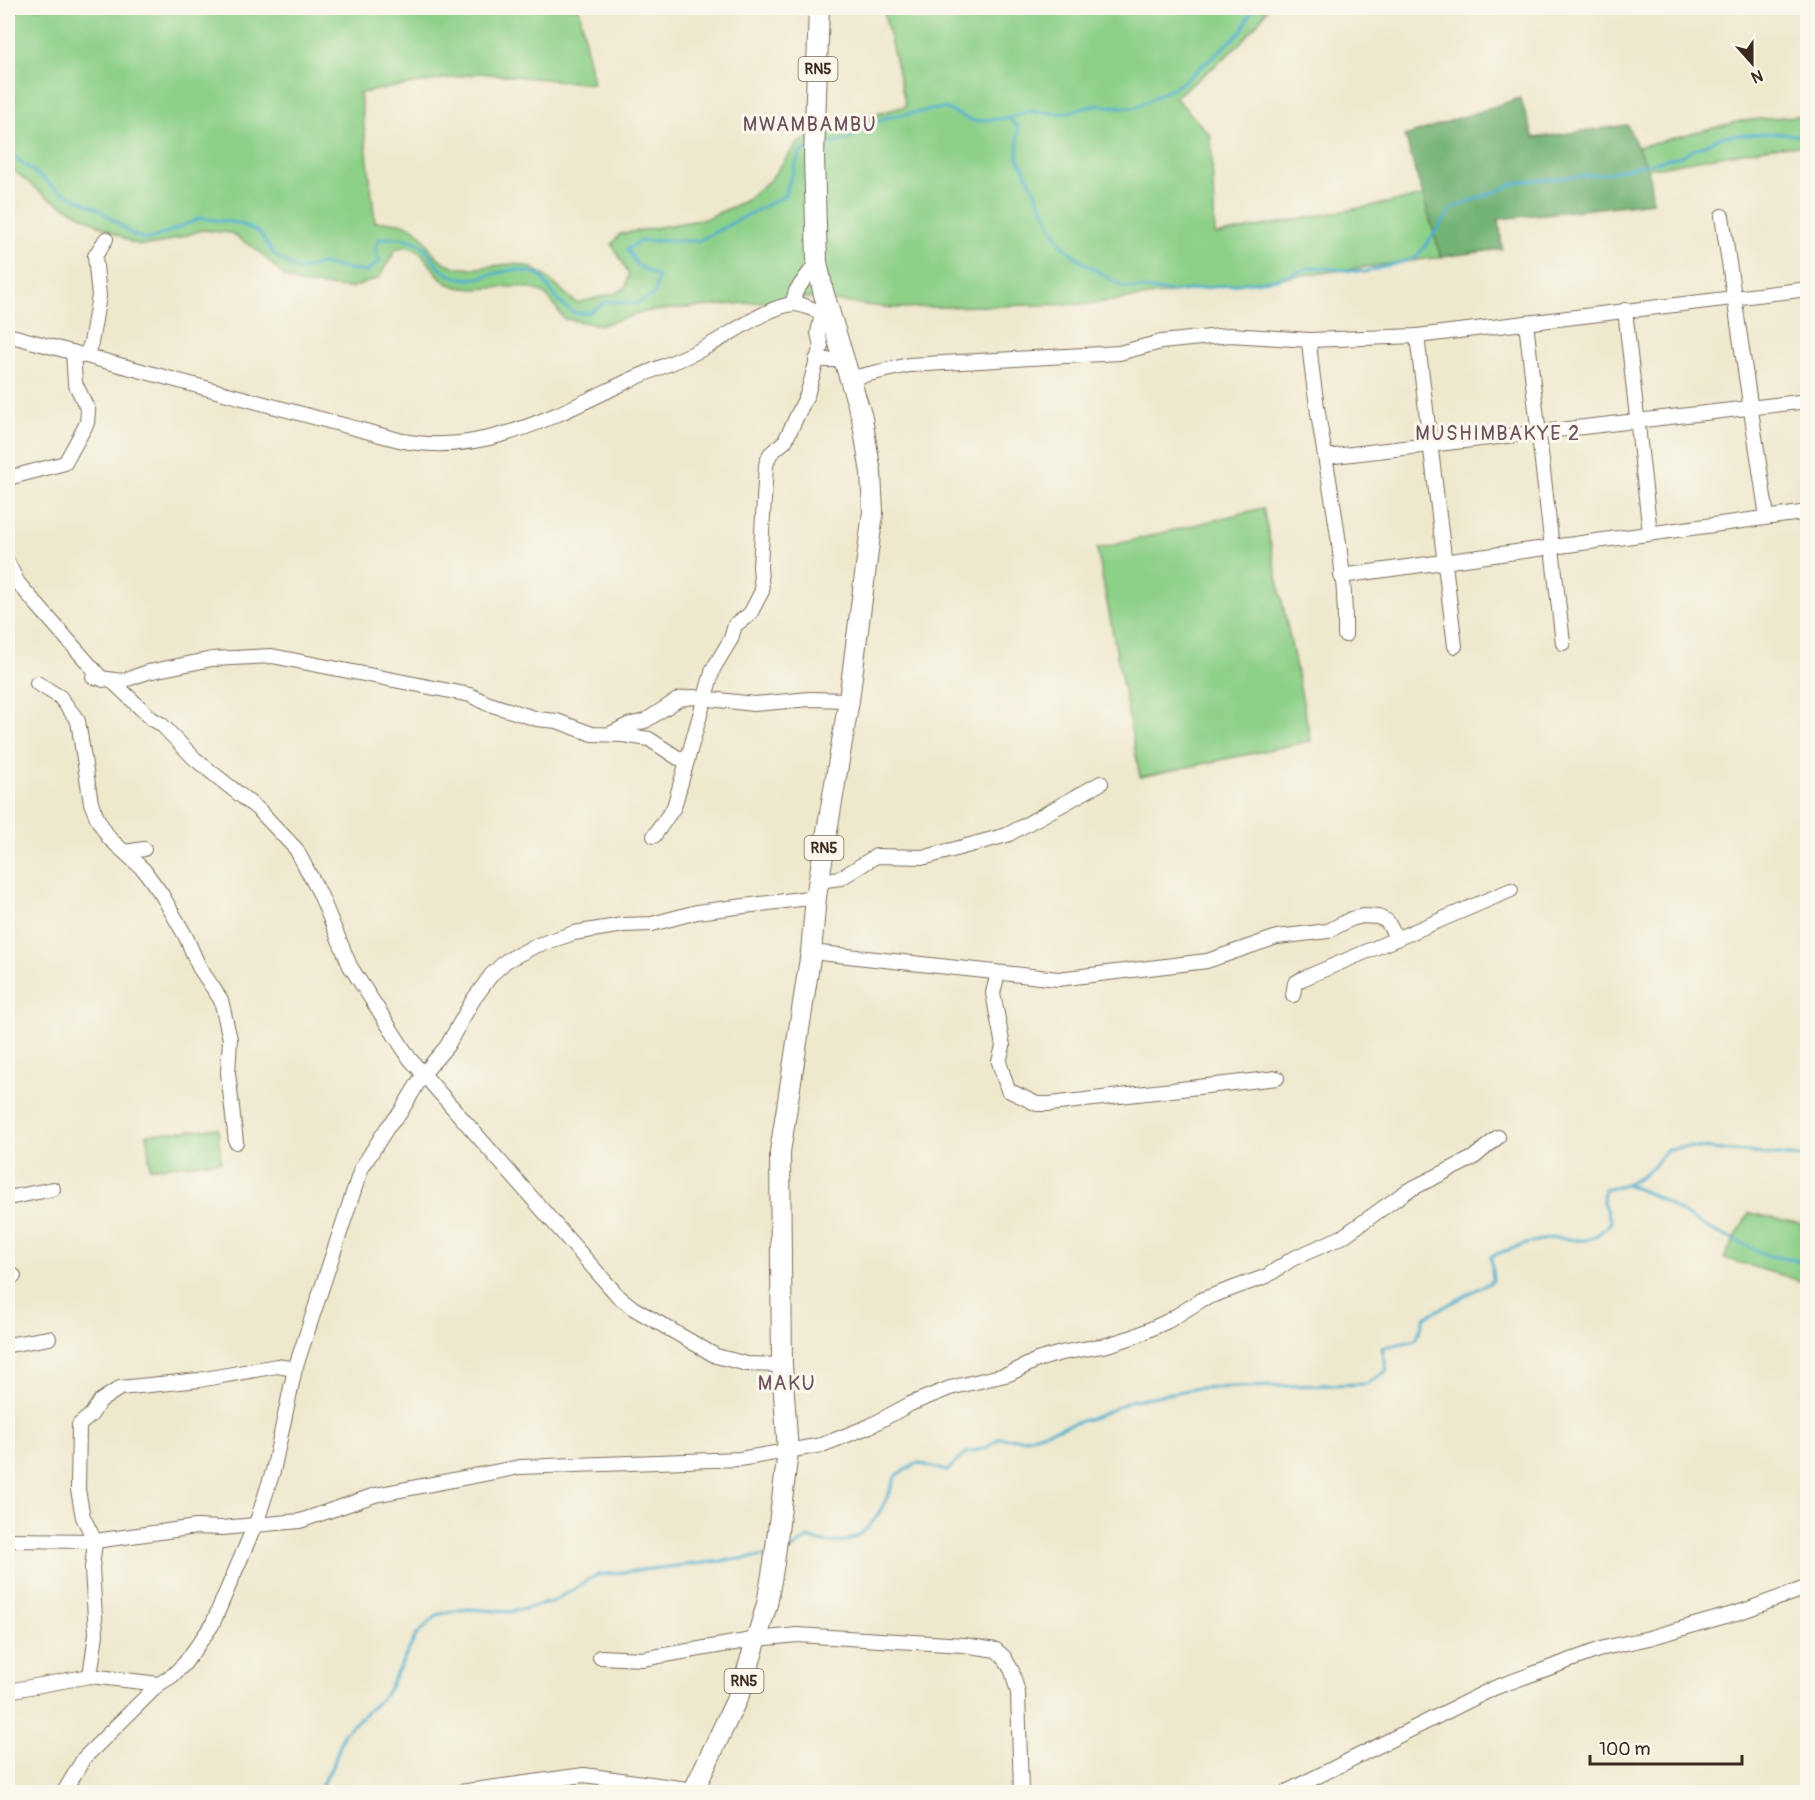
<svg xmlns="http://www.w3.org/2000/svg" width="1815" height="1800" font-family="Pangolin,sans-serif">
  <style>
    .green { fill: #8dd088; stroke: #647d53; stroke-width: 1.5 }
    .forest { fill: #72b274; stroke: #566e49; stroke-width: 1.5 }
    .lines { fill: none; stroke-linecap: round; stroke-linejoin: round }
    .stream { stroke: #50afce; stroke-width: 3 }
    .minor-casing { stroke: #7a6c5b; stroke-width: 16 }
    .highway-casing { stroke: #7a6c5b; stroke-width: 22 }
    .minor { stroke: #fff; stroke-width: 14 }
    .highway { stroke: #fff; stroke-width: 20 }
    .labels { text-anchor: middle; stroke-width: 6; stroke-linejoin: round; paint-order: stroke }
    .shield { fill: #fbf7ec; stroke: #75685c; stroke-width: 1.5 }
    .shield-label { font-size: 15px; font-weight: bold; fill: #3b2a1e }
    .quarter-label { font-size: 20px; letter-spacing: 1.5px; fill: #6d505d; stroke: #fbf7ec }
  </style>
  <rect width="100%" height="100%" fill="#fbf7ec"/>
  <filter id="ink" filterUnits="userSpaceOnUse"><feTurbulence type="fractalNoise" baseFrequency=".0167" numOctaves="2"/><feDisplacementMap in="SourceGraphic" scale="12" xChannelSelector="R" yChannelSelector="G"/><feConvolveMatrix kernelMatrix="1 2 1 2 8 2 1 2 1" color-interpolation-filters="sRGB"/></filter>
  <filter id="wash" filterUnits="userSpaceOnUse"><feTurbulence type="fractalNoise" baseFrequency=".008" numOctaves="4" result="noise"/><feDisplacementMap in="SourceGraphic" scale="24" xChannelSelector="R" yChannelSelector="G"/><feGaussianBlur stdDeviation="1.35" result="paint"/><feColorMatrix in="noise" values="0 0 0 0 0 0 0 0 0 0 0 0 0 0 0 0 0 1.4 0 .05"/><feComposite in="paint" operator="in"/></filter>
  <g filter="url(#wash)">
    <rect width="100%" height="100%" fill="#eee8cd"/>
    <g class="green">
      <path d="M8,8h571l14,76 -113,-11 -120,20 15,129c62,-4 40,31 78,44 22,8 51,-7 73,0 20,6 34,25 51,37l39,-10 10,-6 3,-13 -17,-30 8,-10 85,-15 40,-18 26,-22 26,-35 27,-15 82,-23 -22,-93 2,-5h382c-23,37 -59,63 -93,89l36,39 4,99 208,-39 18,61 -353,47 -197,4 -83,-10 -159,13 -48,14 -37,-6c-6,-8 -12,-19 -20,-25 -24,-17 -67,3 -95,-10 -18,-8 -25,-46 -53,-35l-17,29 -28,10 -49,-4 -17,-7 -25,-25 -29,-19 -29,-3 -46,15h-16l-9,-3 -84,-45 -39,-31z"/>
      <path d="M1807,115v31l-35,1 -124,22 -10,-22 102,-26z"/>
      <path d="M1263,508l48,233 -171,36 -43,-228z"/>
      <path d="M218,1128l3,33 -71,7 -3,-34z"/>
      <path d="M1749,1213l58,12v58l-83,-25z"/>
    </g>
    <path class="forest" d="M1520,98l14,40 93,-13 21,44 5,33 -154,17 3,30 -61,8 -36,-121z"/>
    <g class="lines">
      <g class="stream">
        <path d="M1009,118l9,9v30l43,87 20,17 42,26 52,5 102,-13 35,-12 53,5 51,-14 37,-50 67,-26 82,-8 76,-17 46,-21 57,-3 27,4"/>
        <path d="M820,145l28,-5 18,-14 22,-9 56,-9 30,13 35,-3 20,-7 31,3 37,-9 37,3 48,-25 59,-51 12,-24"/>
        <path d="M8,152l47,36 45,22 33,25 16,5 52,-22 37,5 21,9 15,23 24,15 24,-6 44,8 14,-11 -5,-11 4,-11c64,-8 40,31 82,39 18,4 37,-8 55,-8 8,0 16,3 23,4l21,29 14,10h14l20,-12 28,3 19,-10 3,-17 -22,-13 -9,-15 14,-8h57l86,-45 16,-43 6,-4"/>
        <path d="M1628,1185l31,13 42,27 68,31 39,6"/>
        <path d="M782,1553l6,-1 20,-14c52,18 73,-20 88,-63l22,-12 29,8 19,-18 22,-6 11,-9 24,1 75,-23 32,-15 68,-13 168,-4 21,-13 -5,-23 34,-8 9,-23 68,-36 -2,-25c18,-6 37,-14 55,-17 29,-6 37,15 65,-17l-8,-20 1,-13c32,-5 45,-14 63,-40l23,-2 118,11"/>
        <path d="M312,1792l9,-5 13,-24 10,-30 41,-38 32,-61 22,-20 28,-5 44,3 41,-10 45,-27 169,-19"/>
      </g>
    </g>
  </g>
  <g filter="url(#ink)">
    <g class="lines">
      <g class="minor-casing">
        <g id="minor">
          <path d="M1722,216l45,301"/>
          <path d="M792,304l4,-13 21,-29"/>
          <path d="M1625,310l25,223"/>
          <path d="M1526,323l37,320"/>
          <path d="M8,335l391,105c82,18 157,-25 229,-59 26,-12 54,-21 80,-35 23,-12 59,-39 85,-42 12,-1 27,10 39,13"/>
          <path d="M1417,336l38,310"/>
          <path d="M1309,340c7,97 38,198 36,295"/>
          <path d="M86,355l5,-12 8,-47 -4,-40 11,-17"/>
          <path d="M816,360h29"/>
          <path d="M851,378l58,-13 210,-12 42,-11 69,-7 79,5 108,-4 391,-47"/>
          <path d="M1326,457l482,-56"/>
          <path d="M8,478l57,-15 22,-40 1,-13 -13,-27 -2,-31"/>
          <path d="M8,563l10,20 85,97"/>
          <path d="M1341,576l467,-64"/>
          <path d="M93,677l29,4 26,-9 64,-13 60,-3 198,39 16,8 51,16 20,2 35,13 31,1 26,4 29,19 8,1"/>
          <path d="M112,681l40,38 9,5 34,35 64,51 37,39 24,45 30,72 60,93 208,237 15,12 83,48 31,8 35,1"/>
          <path d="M37,683l23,14 18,24 13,82 7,17 11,18 35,32 18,25 24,42 13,30 22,33 9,39 -2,34 8,69"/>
          <path d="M612,733l16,-8 17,-4 34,-22 14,-2 61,7 56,-5 39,1"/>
          <path d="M654,836l20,-29 39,-138 18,-30 4,-14 15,-11 12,-23 -2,-24 6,-102 4,-11 15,-13 22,-46 14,-49 -3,-13 4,-19"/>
          <path d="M125,852l19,-3"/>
          <path d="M818,881l23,-3 35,-22 50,1 81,-22 94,-52"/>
          <path d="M811,952l247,27 149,-18 70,-24 51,-6 23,-12 12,-3 15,1 9,4 10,18"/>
          <path d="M998,973l-5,20 10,53 -4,16 9,28 29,14h13l227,-26"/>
          <path d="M1293,995l2,-12 7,-4 209,-89"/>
          <path d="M8,1198l45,-9"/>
          <path d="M8,1278l6,-2"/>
          <path d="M8,1345l41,-7"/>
          <path d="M8,1540l87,1 101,-14 26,1 78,-7 75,-26 145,-28 220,-8 82,-14 48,-19 40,-22 40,-16 59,-14 28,-14 24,-7 46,-8 26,-8 35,-16 35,-22 64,-23 25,-17 50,-22 65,-46 66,-33 25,-21"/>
          <path d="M600,1657l42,2 115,-20 40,-4 167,10 32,5 8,7 8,14 6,22 3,99"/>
          <path d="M90,1676l6,-42 -4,-66 3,-27 -12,-24 -5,-27 1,-65 12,-10 9,-14 20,-13 79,-8 78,-14 18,3"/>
          <path d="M8,1691l82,-15 69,8"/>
          <path d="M64,1792l20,-34 75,-74 13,-8 13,-13 27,-38 46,-107 15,-47 22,-102 66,-200 26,-41 13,-15 24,-40 23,-27 26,-46 19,-26 14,-13 29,-15 39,-13 49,-8 29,-1 45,-12 119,-15"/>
          <path d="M460,1792l124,-17 111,15"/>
          <path d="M1286,1792l208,-104 110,-40 45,-10 94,-27 65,-24"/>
        </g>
      </g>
      <g class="highway-casing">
        <path id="highway" d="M693,1792l49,-104 25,-84 7,-41 14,-111 -6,-87 -2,-213 31,-200 5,-55 33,-197 24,-188 -2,-39 -9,-55 -39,-127 -6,-29 -3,-106 5,-148"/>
      </g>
      <use href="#minor" class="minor"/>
      <use href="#highway" class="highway"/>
    </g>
  </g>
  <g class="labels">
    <g class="shield">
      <rect x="798.5" y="57" width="39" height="24" rx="4.5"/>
      <rect x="804.5" y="836" width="39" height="24" rx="4.5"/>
      <rect x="724.5" y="1669" width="39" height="24" rx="4.5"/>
    </g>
    <g class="shield-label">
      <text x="818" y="74">RN5</text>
      <text x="824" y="853">RN5</text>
      <text x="744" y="1686">RN5</text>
    </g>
    <g class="quarter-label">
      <text x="810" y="131">MWAMBAMBU</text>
      <text x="1498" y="440">MUSHIMBAKYE 2</text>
      <text x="787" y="1390">MAKU</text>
    </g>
  </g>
  <rect width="1815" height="1800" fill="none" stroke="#fbf7ec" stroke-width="30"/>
  <g transform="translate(1752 63) rotate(159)" stroke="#fbf7ec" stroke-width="4.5" paint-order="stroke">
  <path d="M0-4.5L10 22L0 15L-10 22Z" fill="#3b2a1e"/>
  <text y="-9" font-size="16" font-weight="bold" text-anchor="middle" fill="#3b2a1e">N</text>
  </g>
  <path d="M1590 1755v9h152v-9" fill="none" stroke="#3b2a1e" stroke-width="3"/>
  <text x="1599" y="1755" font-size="18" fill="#3b2a1e" stroke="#fbf7ec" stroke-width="4.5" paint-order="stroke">100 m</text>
</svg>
